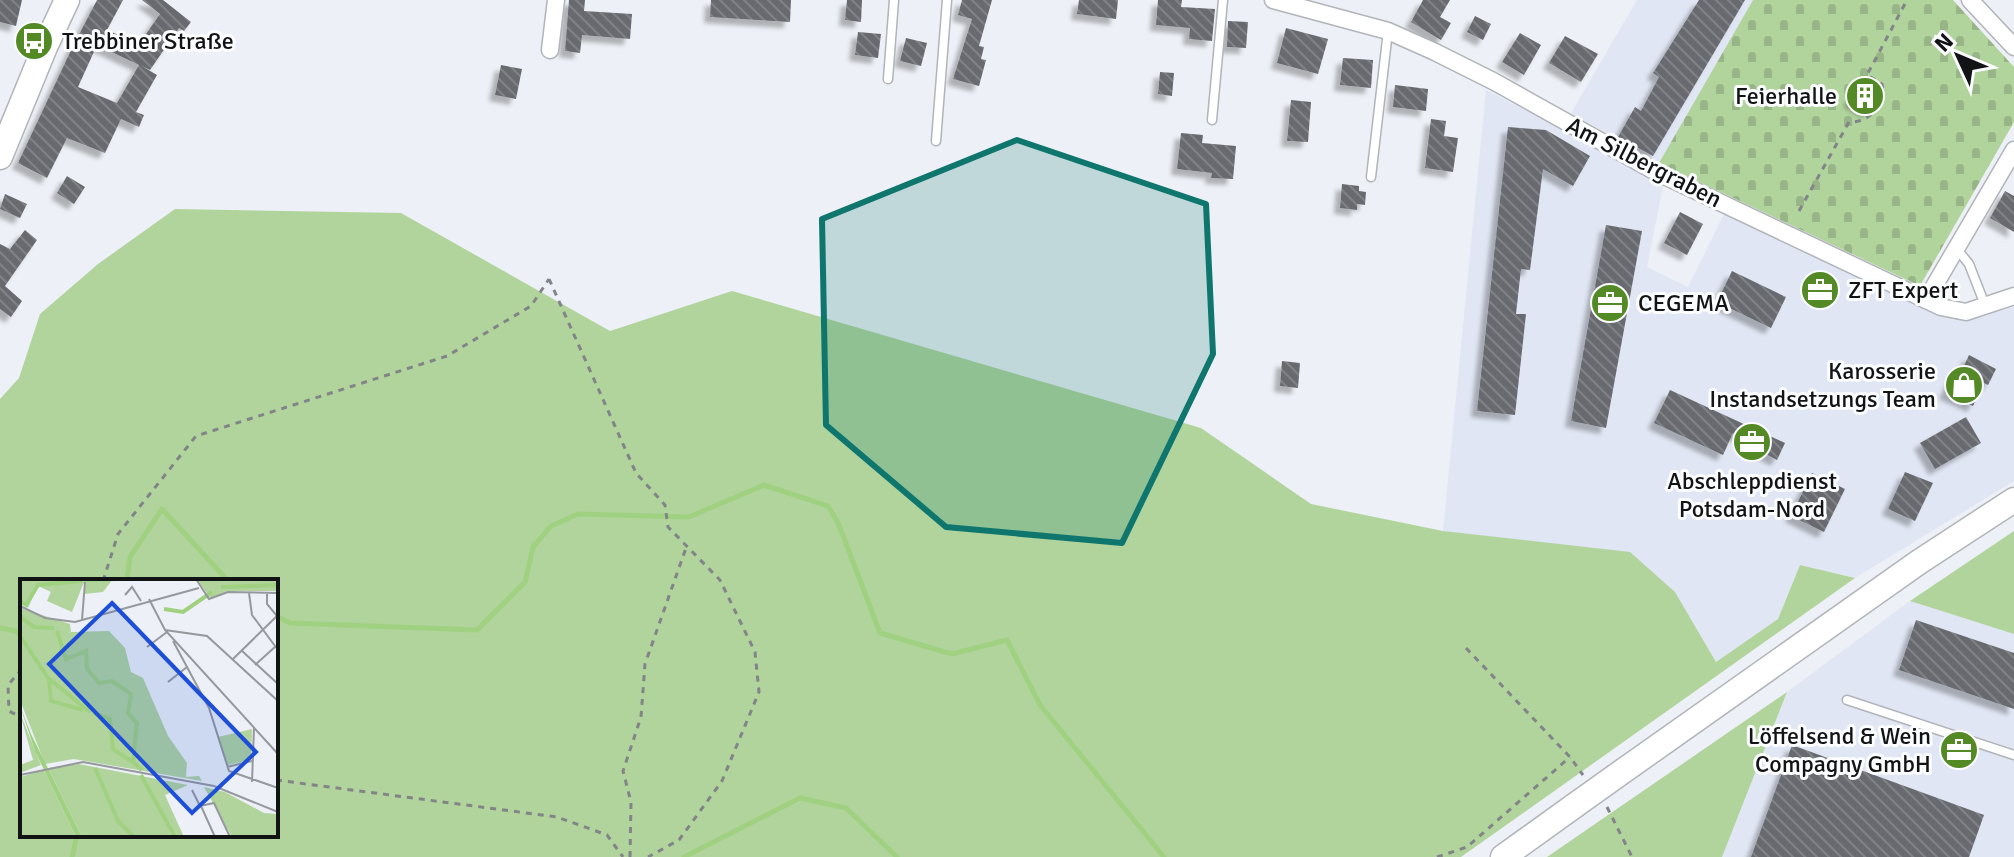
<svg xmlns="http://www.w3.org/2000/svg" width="2014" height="857" font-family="Signika,sans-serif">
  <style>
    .built { fill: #e0e6f3 }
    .grass { fill: #b1d49d; fill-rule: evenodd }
    .cemetery { fill: url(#cemetery-stones) }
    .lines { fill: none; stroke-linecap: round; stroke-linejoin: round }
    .stream { stroke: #a0d181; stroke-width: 5 }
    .building { fill: url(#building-back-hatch); fill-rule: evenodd; filter: url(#shadow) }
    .lane-casing { stroke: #b1b4b9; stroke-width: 11 }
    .street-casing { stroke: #b1b4b9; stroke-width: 19 }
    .secondary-casing { stroke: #b1b4b9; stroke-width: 27 }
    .path { stroke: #828488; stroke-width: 3; stroke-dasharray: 6 6; stroke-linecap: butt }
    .lane { stroke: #fff; stroke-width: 8 }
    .street { stroke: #fff; stroke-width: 16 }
    .secondary { stroke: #fff; stroke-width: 24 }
    .secondary-bridge-casing { stroke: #b1b4b9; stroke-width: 27; stroke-linecap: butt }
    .secondary-bridge { stroke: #fff; stroke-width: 24 }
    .marked { fill: #0f766e; fill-opacity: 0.2; stroke: #0f766e; stroke-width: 6; stroke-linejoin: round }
    .labels { text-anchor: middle; stroke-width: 6; stroke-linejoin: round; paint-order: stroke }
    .poi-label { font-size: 24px; fill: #121315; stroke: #fcfdfe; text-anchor: start }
    .street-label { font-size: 24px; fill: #121315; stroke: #fcfdfe }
    .inset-river { fill: none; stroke: #a0d181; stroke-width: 4 }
    .inset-road { fill: none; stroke: #95989c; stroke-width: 2 }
    .view { fill: #1d4ed8; fill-opacity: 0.15; stroke: #1d4ed8; stroke-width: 4 }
    .inset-edge { fill: none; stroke: #121315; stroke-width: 4 }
  </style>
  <defs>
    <pattern id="cemetery-stones" width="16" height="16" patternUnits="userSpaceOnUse" patternTransform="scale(2)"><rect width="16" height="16" fill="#b1d49d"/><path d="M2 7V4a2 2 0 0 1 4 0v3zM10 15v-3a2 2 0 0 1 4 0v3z" fill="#97b586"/></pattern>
    <pattern id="building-back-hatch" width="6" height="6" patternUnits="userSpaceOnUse" patternTransform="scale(2)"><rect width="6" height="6" fill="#686b70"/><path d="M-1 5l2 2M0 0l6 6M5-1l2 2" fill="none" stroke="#808286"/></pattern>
    <filter id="shadow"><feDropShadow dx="-6" dy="6" stdDeviation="2" flood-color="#0004"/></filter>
  </defs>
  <rect width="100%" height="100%" fill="#edf0f6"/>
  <g class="built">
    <path d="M1637,0h116l-94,163 -88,-50z"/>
    <path d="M1486,90l178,91 -17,86 41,20 38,-77 243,104 45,-7v174l-159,97 -55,-13 -22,54 -62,43 -41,-70 -232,-61z"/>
    <path d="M1910,601l104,33v223h-292l65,-165z"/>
  </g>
  <g class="grass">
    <path d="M175,209l226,4 209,118 122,-40 469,137 110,76 132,27 187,21 45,40 41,70 62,-43 22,-54 55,13 -394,279h-1461v-458l19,-21 21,-64 58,-50zM276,581v254h-254v-254z"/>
    <path d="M2014,531v103l-104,-33z"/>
    <path d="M1787,692l-65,165h-175z"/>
  </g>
  <path class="cemetery" d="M1753,0h200l61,67v55l-94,164 -261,-123z"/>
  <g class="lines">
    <g class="stream">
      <path d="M127,581l3,-24 32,-48 66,72"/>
      <path d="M276,616l14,7 187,7 48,-48 8,-35 18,-21 27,-12 111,3 75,-32 64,21 11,19 41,108 72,21 55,-14 33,65 124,152"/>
      <path d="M0,628l16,3 6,7"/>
      <path d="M72,857l5,-22"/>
      <path d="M684,857l116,-59 46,10 51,49"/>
    </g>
  </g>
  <g class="building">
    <path d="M0,0h22l-6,26 -16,-4z"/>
    <path d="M97,0h26l-16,30 32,14 21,-30 -18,-14h21l28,22 -7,9 -5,-3 -29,42 -10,-5 17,10 -21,37 8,3 -5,12 -18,-8 -16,34 -38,-15 -20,40 -29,-15 55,-117zM97,45l42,20 -22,38 -39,-16z"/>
    <path d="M569,0h16l-1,11 48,3 -2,25 -48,-4 -2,18 -15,-2z"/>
    <path d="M711,0h80l-1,22 -80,-5z"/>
    <path d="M847,0h15l-1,22 -16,-2z"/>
    <path d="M962,0h30l-13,46 5,1 -3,12 5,1 -7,26 -26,-7 19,-60 -14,-4z"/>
    <path d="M1079,0h39l-2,19 -39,-5z"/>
    <path d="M1158,0h24l-1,7 34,2 -3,32 -23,-2 1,-11 -34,-3z"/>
    <path d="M1423,0h27l-10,17 11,6 -10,17 -30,-18z"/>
    <path d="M1699,0h46l-92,156 -35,-19 17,-30 6,4 18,-34 -6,-4z"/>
    <path d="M1475,16l16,8 -8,16 -16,-8z"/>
    <path d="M1228,21l20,1 -2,26 -19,-1z"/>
    <path d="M1286,28l42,11 -10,35 -41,-11z"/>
    <path d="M858,32l23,2 -3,24 -23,-3z"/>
    <path d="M1520,33l21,12 -17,30 -22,-13z"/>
    <path d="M1565,36l33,18 -17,28 -32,-19z"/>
    <path d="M906,38l21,5 -6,23 -21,-5z"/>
    <path d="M1343,58l30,2 -2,28 -31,-3z"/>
    <path d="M501,65l21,4 -6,30 -21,-4z"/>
    <path d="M1160,72l14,1 -2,23 -14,-2z"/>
    <path d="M1862,79l19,12 -13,21 -19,-11z"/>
    <path d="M1395,85l33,4 -2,22 -33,-4z"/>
    <path d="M1291,100l20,2 -3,40 -21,-1z"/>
    <path d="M1431,119l15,2 -2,15 14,2 -5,34 -28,-4z"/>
    <path d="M1508,127l38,3 44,26 -17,30 -30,-17 -13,101 -9,-1 -5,45h10l-11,101 -38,-4z"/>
    <path d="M1181,133l22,2 -1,8 34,3 -3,33 -22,-1 1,-5 -35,-4z"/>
    <path d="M67,176l18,11 -11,17 -17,-11z"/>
    <path d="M1342,184l17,2v5l7,1 -1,13 -8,-1v6l-17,-2z"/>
    <path d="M2005,191l9,5v36l-24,-14z"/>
    <path d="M5,194l22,10 -7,14 -20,-9z"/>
    <path d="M1680,212l23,12 -16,31 -23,-12z"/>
    <path d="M1606,225l36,6 -36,197 -35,-7z"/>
    <path d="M25,230l12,10 -32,46 17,15 -11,16 -11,-8v-65l10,5z"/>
    <path d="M1732,271l54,26 -15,31 -54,-26z"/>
    <path d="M1969,355l27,14 -8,16 -4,-2 -11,23 -28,-13 11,-23 5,2z"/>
    <path d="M1282,361l18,2 -2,25 -18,-2z"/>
    <path d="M1670,390l115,53 -8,17 -13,-7 2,-4 -33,-16 -10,22 -69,-32z"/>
    <path d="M1966,417l15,26 -46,26 -15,-26z"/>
    <path d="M1905,472l28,11 -18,38 -27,-12z"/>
    <path d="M1812,473l33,16 -21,43 -33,-16z"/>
    <path d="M1916,620l98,33v56l-115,-39z"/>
    <path d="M1792,745l192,70 -15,42h-218z"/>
  </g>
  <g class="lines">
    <g class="lane-casing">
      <g id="lane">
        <path d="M888,79l6,-79"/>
        <path d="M1212,120l11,-120"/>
        <path d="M936,141l11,-141"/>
        <path d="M1371,177l17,-146"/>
        <path d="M1957,249l12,15 16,41"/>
        <path d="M1847,700l167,55"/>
      </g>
    </g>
    <g class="street-casing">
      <g id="street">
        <path d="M1273,0l115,31 47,21 58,29 163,91 285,135 25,5 48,-16"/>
        <path d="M1970,0l44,47"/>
        <path d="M550,50l6,-50"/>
        <path d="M1926,300l88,-150"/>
      </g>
    </g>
    <g class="secondary-casing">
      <g id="secondary">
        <path d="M0,157l45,-110 22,-47"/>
        <path d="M1616,776l303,-214 95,-62"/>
        <path d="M1503,857l71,-51"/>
      </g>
    </g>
    <g class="path">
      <path d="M1799,211l50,-89c20,1 38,-18 33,-38l-15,-9 40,-75"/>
      <path d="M549,279l87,194 29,32 3,22 52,53 35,72 4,40 -37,89 -43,59 -31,17"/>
      <path d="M103,581l15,-47 78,-98 251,-80 84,-50 18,-27"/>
      <path d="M1466,648l104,109 13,18"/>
      <path d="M22,669l-14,16 1,26 13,7"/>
      <path d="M276,780l281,37 50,18 16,22"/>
      <path d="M1607,807l25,50"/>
      <path d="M630,857l1,-55 -8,-31 18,-54 4,-53 41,-116"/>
      <path d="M1437,857l30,-10 103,-90"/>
    </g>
    <use href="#lane" class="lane"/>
    <use href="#street" class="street"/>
    <use href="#secondary" class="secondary"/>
    <g class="secondary-bridge-casing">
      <path id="secondary-bridge" d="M1574,806l42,-30"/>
    </g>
    <use href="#secondary-bridge" class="secondary-bridge"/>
  </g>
  <path class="marked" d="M1017,140l189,64 7,150 -91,189 -176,-16 -120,-102 -4,-206z"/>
  <defs>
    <g id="bus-disc" transform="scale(2)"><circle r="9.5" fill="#538a25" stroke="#fcfdfe"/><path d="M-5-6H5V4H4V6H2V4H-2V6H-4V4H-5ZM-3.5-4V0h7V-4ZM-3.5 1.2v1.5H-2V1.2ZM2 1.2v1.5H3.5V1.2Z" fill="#fff"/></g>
    <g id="building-disc" transform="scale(2)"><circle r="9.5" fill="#538a25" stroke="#fcfdfe"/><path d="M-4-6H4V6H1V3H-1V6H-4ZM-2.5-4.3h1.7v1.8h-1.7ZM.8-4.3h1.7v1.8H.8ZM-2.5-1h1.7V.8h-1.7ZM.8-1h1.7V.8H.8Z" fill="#fff"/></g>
    <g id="office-disc" transform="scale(2)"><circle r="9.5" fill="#538a25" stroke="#fcfdfe"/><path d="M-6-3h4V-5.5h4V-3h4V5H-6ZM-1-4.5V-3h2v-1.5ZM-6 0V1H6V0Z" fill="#fff"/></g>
    <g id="shop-disc" transform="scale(2)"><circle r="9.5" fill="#538a25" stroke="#fcfdfe"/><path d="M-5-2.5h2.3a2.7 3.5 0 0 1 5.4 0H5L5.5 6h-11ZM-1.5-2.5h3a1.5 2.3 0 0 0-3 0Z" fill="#fff"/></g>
  </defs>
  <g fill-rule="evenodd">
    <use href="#bus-disc" x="34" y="41"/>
    <use href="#building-disc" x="1865" y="96"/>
    <use href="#office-disc" x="1820" y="290"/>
    <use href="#office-disc" x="1610" y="303"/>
    <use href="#shop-disc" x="1964" y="385"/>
    <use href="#office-disc" x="1752" y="442"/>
    <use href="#office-disc" x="1959" y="750"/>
  </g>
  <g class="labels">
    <g class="poi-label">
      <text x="62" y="49">Trebbiner Straße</text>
      <text x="1837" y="104" text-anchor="end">Feierhalle</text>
      <text x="1848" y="298">ZFT Expert</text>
      <text x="1638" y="311">CEGEMA</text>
      <text x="1936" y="379" text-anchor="end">Karosserie<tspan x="1936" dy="28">Instandsetzungs Team</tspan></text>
      <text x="1752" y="489" text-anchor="middle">Abschleppdienst<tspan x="1752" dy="28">Potsdam-Nord</tspan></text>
      <text x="1931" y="744" text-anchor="end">Löffelsend &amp; Wein<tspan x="1931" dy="28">Compagny GmbH</tspan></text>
    </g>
    <g class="street-label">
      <text transform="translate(1644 162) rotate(27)" y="8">Am Silbergraben</text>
    </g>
  </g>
  <g transform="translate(20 579)">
    <rect width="258" height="258" fill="#edf0f6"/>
    <path d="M0,0h93l-10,13 -19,2 2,-11 -32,1 -3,8 -13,-6 -10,22 -8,-5zM0,29l50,16 1,8 38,-1 16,17 6,24 12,6 25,58 19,27 -1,14 13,-1 3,5 -128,-22 -29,5 -25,-64zM0,134l21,52 -21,8v-8l13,-5zM59,185l109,21 -23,10 19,42h-102l-34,-69zM24,191l32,67h-56v-60zM184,208l21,5 39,21 14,1v23h-46z" fill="#b1d49d"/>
    <path d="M232,150l-1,31 -23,5 -10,-28z" fill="#b1d49d"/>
    <path d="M177,0l81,2v10h-50l-17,8z" fill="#b1d49d"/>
    <path d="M64,3l-12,30 -25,-11 7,-17z" fill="#b1d49d"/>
    <path d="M0,127l11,28 51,103h-6l-41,-86z" fill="#a0d181"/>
    <path class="inset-river" d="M67,1l29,-1M201,8l57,-2M0,22l6,4 12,-20 44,-4M144,30l19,3 29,-20M0,38l14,10 20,1M37,52l9,28 20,-8 1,18 12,14 13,-2 19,13 -3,19 9,10 -4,39 9,8M0,57l28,42 42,34M29,101l2,21 32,9M73,134l17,6 3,30 18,12M75,189l23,53 16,16M121,196l34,62"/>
    <path class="inset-road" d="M176,0l13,20 19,-7 50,1M229,14l3,22 26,35M247,14v11l10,12M105,16l7,-8 9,14M129,20l16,31 113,124M0,27l25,12 30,4 124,-34M62,41l3,-38M145,51l42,6 71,65M153,62l36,67 20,63 49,17M127,68l20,-15M221,71l37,34M213,80l45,-44M235,86l21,-19M148,103l19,-15M207,188l25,-6M0,196l63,-13 131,24 64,26M232,203l2,-54M172,211l8,16 14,-3 16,34M181,227l14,31"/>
    <path class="view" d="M92,24l144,149 -64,61 -143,-149z"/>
    <rect width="258" height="258" class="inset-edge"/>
  </g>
  <g transform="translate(1958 56) rotate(314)" stroke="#fcfdfe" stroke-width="6" paint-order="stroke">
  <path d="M0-6L14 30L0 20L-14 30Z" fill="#121315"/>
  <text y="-12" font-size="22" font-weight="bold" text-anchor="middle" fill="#121315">N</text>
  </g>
</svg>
